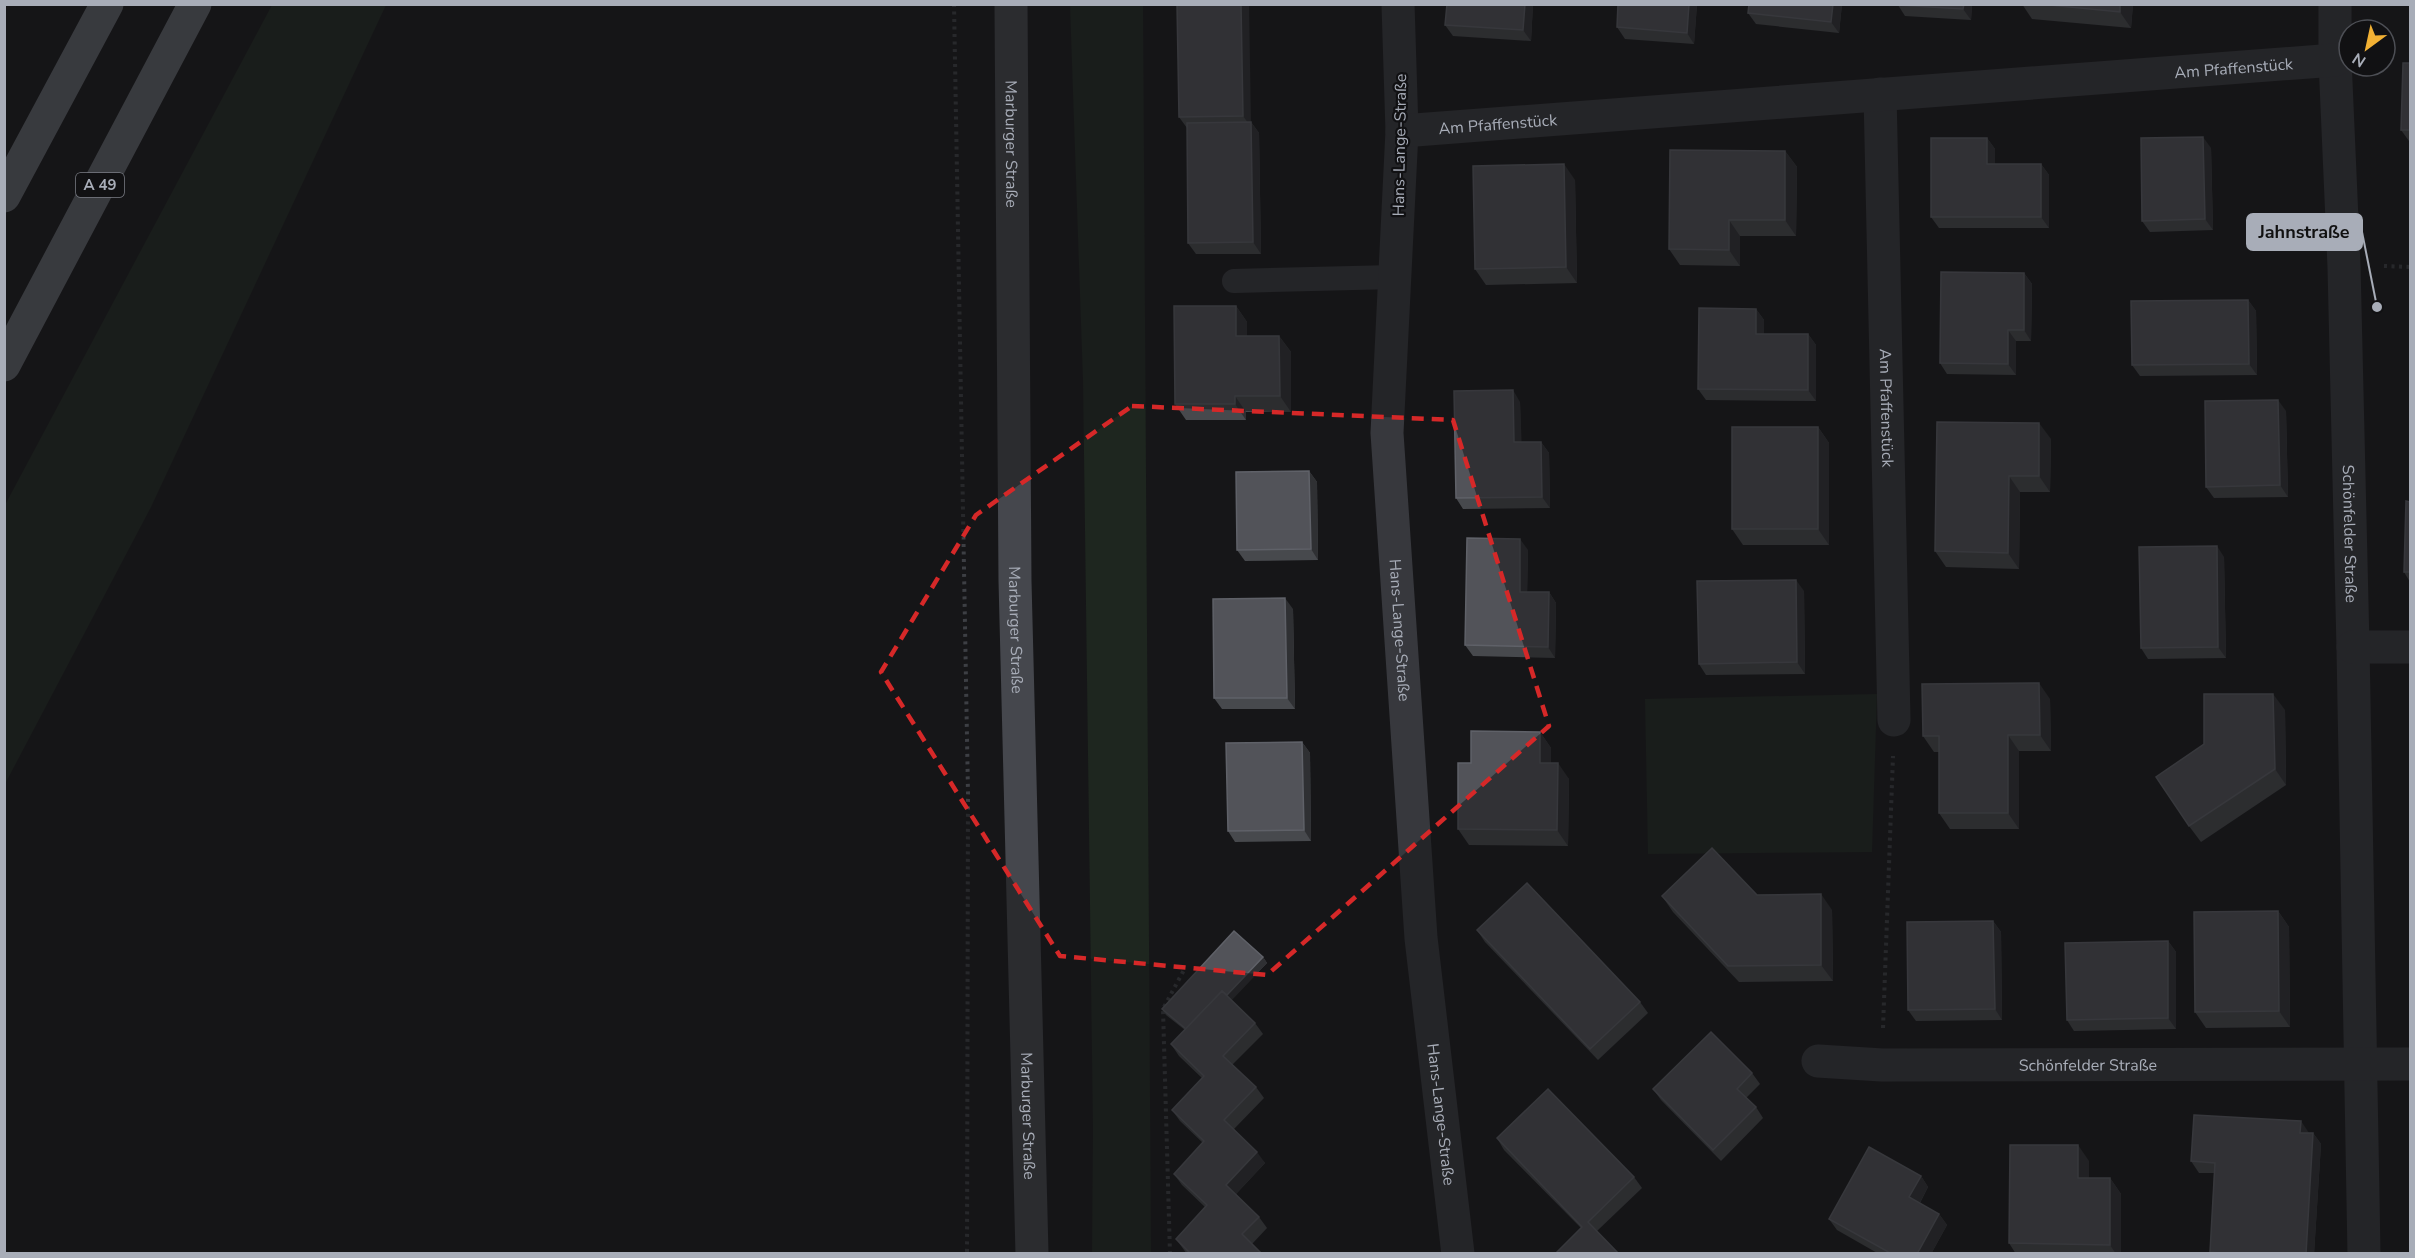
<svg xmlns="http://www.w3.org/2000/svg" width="2415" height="1258" font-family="'Nunito Sans',sans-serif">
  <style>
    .green { fill: #1e261f }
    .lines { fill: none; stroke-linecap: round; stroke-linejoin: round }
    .path { stroke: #3d3f44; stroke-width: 4; stroke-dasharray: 3 4.5; stroke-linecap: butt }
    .lane { stroke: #37383d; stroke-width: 24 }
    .street { stroke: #37383d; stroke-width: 33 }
    .secondary { stroke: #45474d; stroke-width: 33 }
    .highway { stroke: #63666e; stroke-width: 33 }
    .wall { fill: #47494d }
    .shaded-wall { fill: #2f3033 }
    .building { fill: #525359; stroke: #5f6168; stroke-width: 1.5 }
    .marked { fill: none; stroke: #d62828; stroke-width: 4.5; stroke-dasharray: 12 8; stroke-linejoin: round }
    .labels { text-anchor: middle; stroke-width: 4.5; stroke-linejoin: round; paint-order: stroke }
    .shield { fill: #111113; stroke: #7b7e86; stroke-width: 1.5 }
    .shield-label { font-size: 15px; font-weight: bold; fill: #a8adb8 }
    .street-label { font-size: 16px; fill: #a8adb8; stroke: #111113 }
    .leader { fill: none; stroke: #a8adb8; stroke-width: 2 }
    .callout-dot { fill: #a8adb8; stroke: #111113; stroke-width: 2 }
    .callout { fill: #a8adb8; stroke: #a8adb8; stroke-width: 2 }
    .callout-label { font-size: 18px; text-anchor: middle; font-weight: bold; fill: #111 }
  </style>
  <rect width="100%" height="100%" fill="#161618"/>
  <g class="green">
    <path d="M272,5h114l-235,502 -146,277v-279z"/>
    <path d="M1070,5h73l8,1248h-59l1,-124 -10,-749z"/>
    <path d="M1877,694l-5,158 -224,2 -3,-155z"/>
  </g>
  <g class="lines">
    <g class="path">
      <path d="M954,4l14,790 -1,460"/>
      <path d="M2384,266l26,1"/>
      <path d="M1883,1028l10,-272"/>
      <path d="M1170,1254l-7,-245 22,-41"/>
    </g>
    <path class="lane" d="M1234,281l161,-4"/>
    <g class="street">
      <path id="s1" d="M1398,4l4,127 -15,302 34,505 37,316"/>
      <path id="s2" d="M2335,4v56l9,206 9,381 11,607"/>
      <path id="s3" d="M1880,94l14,626"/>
      <path id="s4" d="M1402,131l933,-71"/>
      <path d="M2353,647h57"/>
      <path id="s5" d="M1818,1061l64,4 528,-1"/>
    </g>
    <path class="secondary" id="s6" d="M1011,4l4,577 17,673"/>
    <g class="highway">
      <path d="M4,196l103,-192"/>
      <path d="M4,365l191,-361"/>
    </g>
  </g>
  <g class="wall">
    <path d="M1177,4l74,118 8,11 2,121h-65l-8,-11 -1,-115 -8,-11z"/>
    <path d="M1533,4l-2,37 -78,-5 -8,-11z"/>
    <path d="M1618,4h79l-3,40 -69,-5 -8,-12z"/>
    <path d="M1749,4h93l-3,29 -83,-9 -8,-11z"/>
    <path d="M1972,4l-1,16 -66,-4 -7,-11z"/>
    <path d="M2022,4h111l-2,24 -99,-9z"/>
    <path d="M2410,63v78h-1l-8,-11z"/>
    <path d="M1987,138l8,11v15h46l8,11v53h-110l-8,-11z"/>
    <path d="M2211,148l2,82 -63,2 -8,-11z"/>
    <path d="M1785,151l12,16 -1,69h-56v30l-60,-1 -11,-16z"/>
    <path d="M1575,180l2,103 -91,2 -11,-16z"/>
    <path d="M2024,273l8,11 -1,57h-15v34l-69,-1 -7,-11z"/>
    <path d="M2248,300l8,11 1,64 -117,1 -8,-11z"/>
    <path d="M1236,306l11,16v14h32l12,16v60h-45v8h-60l-11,-16z"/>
    <path d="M1756,309l8,11v14h44l8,11v56l-110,-1 -8,-11z"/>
    <path d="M1520,402l1,40h20l8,11 1,55 -87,1 -7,-11z"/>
    <path d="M2286,411l2,86 -74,1 -8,-11z"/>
    <path d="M1937,422l114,17 -1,53h-30l-1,77 -73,-2 -11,-16z"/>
    <path d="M1818,427l11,16v102h-86l-11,-16z"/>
    <path d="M1309,471l8,11 1,78 -73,1 -8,-11z"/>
    <path d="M2410,502v80l-6,-10z"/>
    <path d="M1528,550l-1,42h22l7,11 -1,55 -82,-2 -8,-11z"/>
    <path d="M2224,557l2,101 -78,1 -7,-11z"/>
    <path d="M1804,591l1,83 -99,1 -7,-11z"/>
    <path d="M1293,609l2,100h-73l-8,-11z"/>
    <path d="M2050,699l1,52h-32v78h-69l-11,-16v-61h-5l-11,-16z"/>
    <path d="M2285,710l1,75 -85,57 -12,-16z"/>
    <path d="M1540,732l11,16v15l18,16 -1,67 -99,-1 -11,-16 13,-66z"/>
    <path d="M1302,742l8,11 1,88 -76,1 -7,-11z"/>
    <path d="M1757,895l75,15 1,71 -94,1 -66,-70 -11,-16z"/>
    <path d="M2278,911l11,16 1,100 -84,1 -11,-16z"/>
    <path d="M1993,921l8,11 1,88 -86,1 -8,-11z"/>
    <path d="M1477,930l163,72 8,11 -50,47 -113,-118z"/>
    <path d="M2168,941l8,11v77l-102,2 -7,-11z"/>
    <path d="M1263,957l4,6 -36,37 24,23 8,11 -31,31 24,22 8,11 -30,31 31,34 -29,31 23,23 8,11 -15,16 10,10h-75l-11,-15 29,-32 -23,-22 -8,-11 29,-31 -23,-22 -8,-11 30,-32 -23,-22 -8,-12 14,-14 -19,-15 -4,-6z"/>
    <path d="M1752,1073l8,11 -14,14 10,9 7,11 -42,43 -60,-61 -8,-11z"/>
    <path d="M2309,1133h4l8,11 -7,110h-104v-2l4,-79h-15l-8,-12z"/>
    <path d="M1497,1138l137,39 8,11 -45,43 -16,-3 -77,-78z"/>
    <path d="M2089,1161v17h21l11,16v60h-105l-7,-11z"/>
    <path d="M1921,1176l7,11 -8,16 19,11 8,11 -16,29h-52l-42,-24 -8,-11z"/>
  </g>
  <g class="shaded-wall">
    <path d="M1241,4h8l2,123 -8,-11z"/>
    <path d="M1525,4h8l-2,37 -8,-11z"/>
    <path d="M1689,4h8l-3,40 -7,-11z"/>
    <path d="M1833,4h9l-3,29 -8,-11z"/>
    <path d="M1964,4h8l-1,16 -8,-11z"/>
    <path d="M2120,4h13l-2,24 -11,-16z"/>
    <path d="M1251,122l8,11 2,121 -8,-12z"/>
    <path d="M2203,137l8,11 2,82 -8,-11z"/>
    <path d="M1987,138l8,11v27l-8,-12z"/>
    <path d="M1785,151l12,16 -1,69 -11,-16z"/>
    <path d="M1564,164l11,16 2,103 -11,-16z"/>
    <path d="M2041,164l8,11v53l-8,-11z"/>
    <path d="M1729,220l11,16v30l-11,-16z"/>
    <path d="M2024,273l8,11 -1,57 -7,-11z"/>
    <path d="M2248,300l8,11 1,64 -8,-11z"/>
    <path d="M1236,306l11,16v30l-11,-16z"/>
    <path d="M1756,309l8,11v25l-8,-11z"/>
    <path d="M2008,330l8,11v34l-8,-11z"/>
    <path d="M1808,334l8,11v56l-8,-11z"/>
    <path d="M1279,336l12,16v60l-11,-16z"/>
    <path d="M1513,390l7,12 2,51 -8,-11z"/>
    <path d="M1235,396l11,16v8l-11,-16z"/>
    <path d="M2278,400l8,11 2,86 -8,-12z"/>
    <path d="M2039,423l12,16 -1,53 -11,-16z"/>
    <path d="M1818,427l11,16v102l-11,-16z"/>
    <path d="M1541,442l8,11 1,55 -8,-11z"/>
    <path d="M1309,471l8,11 1,78 -7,-11z"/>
    <path d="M2009,476l11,16 -1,77 -11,-16z"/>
    <path d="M1520,539l8,11 -1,53 -7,-11z"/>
    <path d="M2217,546l7,11 2,101 -8,-11z"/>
    <path d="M1796,580l8,11 1,83 -8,-12z"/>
    <path d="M1549,592l7,11 -1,55 -7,-11z"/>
    <path d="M1285,598l8,11 2,100 -8,-11z"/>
    <path d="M2039,683l11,16 1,52 -11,-16z"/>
    <path d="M2273,694l12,16 1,75 -11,-16z"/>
    <path d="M1540,732l11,16v31l-11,-16z"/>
    <path d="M2008,735l11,16v78l-11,-16z"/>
    <path d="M1302,742l8,11 1,88 -7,-11z"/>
    <path d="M1558,763l11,16 -1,67 -11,-16z"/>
    <path d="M1821,894l11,16 1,71 -12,-16z"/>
    <path d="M2278,911l11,16 1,100 -11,-16z"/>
    <path d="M1993,921l8,11 1,88 -7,-11z"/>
    <path d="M2168,941l8,11v77l-8,-11z"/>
    <path d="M1263,957l4,6 -72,76 -4,-6z"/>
    <path d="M2301,1121l8,12h-9z"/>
    <path d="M2313,1133l8,11 -7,110h-8z"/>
    <path d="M2078,1145l11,16v33l-11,-16z"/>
    <path d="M1257,1152l8,11 -31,33 -8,-11z"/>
    <path d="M1921,1176l7,11 -11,21 -8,-11z"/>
    <path d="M2110,1178l11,16v60h-5l-6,-9z"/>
    <path d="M1939,1214l8,11 -16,29h-14z"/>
  </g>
  <g class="building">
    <path d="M1177,4h64l2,112 -64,1z"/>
    <path d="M1447,4h78l-2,26 -78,-5z"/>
    <path d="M1618,4h71l-2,29 -70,-6z"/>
    <path d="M1749,4h84l-2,18 -83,-9z"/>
    <path d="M1898,4h66l-1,5 -65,-4z"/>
    <path d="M2039,4h81v8z"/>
    <path d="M2403,63h7v67h-9z"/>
    <path d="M1251,122l2,120 -65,1 -1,-120z"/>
    <path d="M2203,137l2,82 -63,2 -1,-83z"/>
    <path d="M1931,138h56v26h54v53h-110z"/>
    <path d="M1670,150l115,1v69h-56v30l-60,-1z"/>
    <path d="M1564,164l2,103 -91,2 -2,-103z"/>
    <path d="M1941,272l83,1v57h-16v34l-68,-1z"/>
    <path d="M2248,300l1,64 -117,1 -1,-64z"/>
    <path d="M1174,306h62v30h43l1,60h-45v8h-60z"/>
    <path d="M1699,308l57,1v25h52v56l-110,-1z"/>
    <path d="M1513,390l1,52h27l1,55 -86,1 -2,-107z"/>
    <path d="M2278,400l2,85 -74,2 -1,-86z"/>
    <path d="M1937,422l102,1v53h-30l-1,77 -73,-2z"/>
    <rect x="1732" y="427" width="86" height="102"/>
    <path d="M1309,471l2,78 -74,1 -1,-78z"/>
    <path d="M2406,501l4,1v70h-6z"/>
    <path d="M1467,538l53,1v53h29l-1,55 -83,-2z"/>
    <path d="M2217,546l1,101 -77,1 -2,-101z"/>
    <path d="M1796,580l1,82 -98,2 -2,-83z"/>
    <path d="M1285,598l2,100h-73l-1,-99z"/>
    <path d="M2039,683l1,52h-32v78h-69v-77h-16l-1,-52z"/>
    <path d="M2204,694h69l2,75 -86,57 -33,-49 48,-33z"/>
    <path d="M1471,731l69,1v31h18l-1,67 -99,-1v-66h13z"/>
    <path d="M1302,742l2,88 -76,1 -2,-88z"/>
    <path d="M1712,848l45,47 64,-1v71l-93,1 -66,-70z"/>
    <path d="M1527,883l113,119 -50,47 -113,-119z"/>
    <path d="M2278,911l1,100 -84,1 -1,-100z"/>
    <path d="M1993,921l2,88 -87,1 -1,-88z"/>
    <path d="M1234,931l29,26 -36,38 -5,-4 -36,38 -24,-20z"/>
    <path d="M2168,941v77l-101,2 -2,-77z"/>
    <path d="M1222,991l33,32 -32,33 33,31 -32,33 33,32 -31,33 33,32 -17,17 20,20h-71l-15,-15 31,-34 -33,-31 30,-33 -32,-31 32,-34 -33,-32z"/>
    <path d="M1711,1032l41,41 -15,16 19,18 -43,43 -60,-61z"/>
    <path d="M1548,1089l86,88 -46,45 31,32h-64l27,-27 -85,-89z"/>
    <path d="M2194,1115l107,6 -1,12h13l-7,121h-76l-20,-2 5,-89 -24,-2z"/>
    <path d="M2010,1145h68v33h32v67l-101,-2z"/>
    <path d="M1869,1147l52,29 -12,21 30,17 -22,40h-25l-63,-35z"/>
  </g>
  <path d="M0 0H2415V1258H0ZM1132,406l321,14 96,306 -282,249 -207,-19 -179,-284 95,-157z" fill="#161618" fill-opacity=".55" fill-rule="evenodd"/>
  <path class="marked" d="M1132,406l321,14 96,306 -282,249 -207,-19 -179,-284 95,-157z"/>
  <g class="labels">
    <rect class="shield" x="76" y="173" width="48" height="24" rx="4.5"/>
    <g class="shield-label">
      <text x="100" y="190">A 49</text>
    </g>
    <g class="street-label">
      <text dy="6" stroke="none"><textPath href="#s4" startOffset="834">Am Pfaffenstück</textPath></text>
      <text dy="6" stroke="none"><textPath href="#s4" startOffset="96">Am Pfaffenstück</textPath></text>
      <text dy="6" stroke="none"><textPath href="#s6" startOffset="140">Marburger Straße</textPath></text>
      <text transform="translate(1399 145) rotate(-89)" y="6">Hans-Lange-Straße</text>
      <text dy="6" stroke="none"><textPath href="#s3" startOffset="314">Am Pfaffenstück</textPath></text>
      <text dy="6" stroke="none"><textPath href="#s2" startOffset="530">Schönfelder Straße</textPath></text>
      <text dy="6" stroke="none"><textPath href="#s6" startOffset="626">Marburger Straße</textPath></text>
      <text dy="6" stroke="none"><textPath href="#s1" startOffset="627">Hans-Lange-Straße</textPath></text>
      <text dy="6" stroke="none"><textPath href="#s5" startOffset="270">Schönfelder Straße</textPath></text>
      <text dy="6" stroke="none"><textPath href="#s1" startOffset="1113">Hans-Lange-Straße</textPath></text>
      <text dy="6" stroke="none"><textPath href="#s6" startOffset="1112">Marburger Straße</textPath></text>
    </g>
  </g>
  <path class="leader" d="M2377 307L2362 232"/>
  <circle class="callout-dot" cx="2377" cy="307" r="6"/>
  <rect class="callout" x="2247" y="214" width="115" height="36" rx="6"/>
  <g class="callout-label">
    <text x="2304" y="238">Jahnstraße</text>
  </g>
  <rect width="2415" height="1258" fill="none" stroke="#a8adb8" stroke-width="12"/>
  <g transform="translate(2367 48) rotate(213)"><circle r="28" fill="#111113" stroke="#4d4f55" stroke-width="1.5"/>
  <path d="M0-4.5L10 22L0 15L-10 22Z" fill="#f2b134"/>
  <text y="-9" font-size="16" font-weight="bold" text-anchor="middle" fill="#a8adb8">N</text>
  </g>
</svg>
